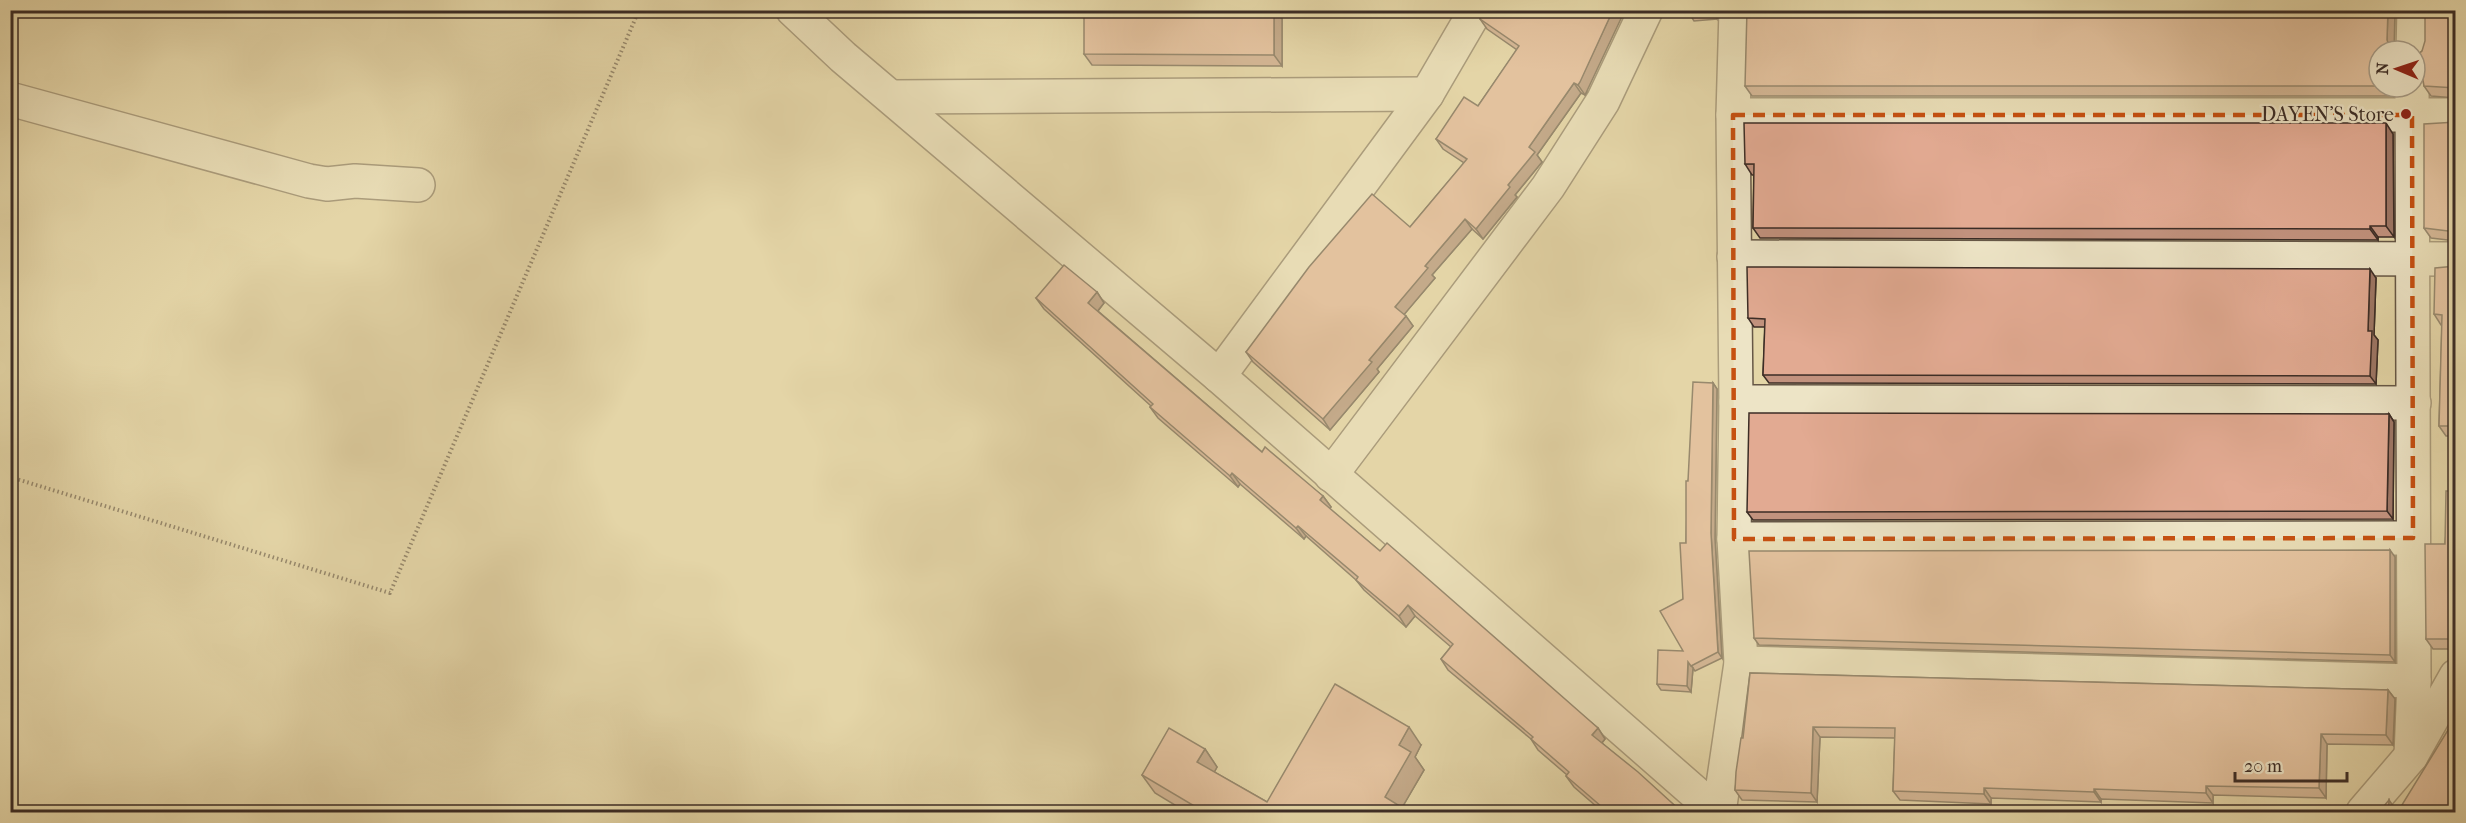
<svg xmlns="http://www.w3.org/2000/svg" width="2466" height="823" font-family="'IM FELL French Canon',serif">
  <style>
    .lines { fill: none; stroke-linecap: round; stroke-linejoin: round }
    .street-casing { stroke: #665746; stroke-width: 36 }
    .path { stroke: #3c2d26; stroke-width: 4; stroke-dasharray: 1.5 3; stroke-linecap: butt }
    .street { stroke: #ede4c6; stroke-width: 33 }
    .wall { fill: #c2927e; stroke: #3c2d26; stroke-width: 1.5 }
    .shaded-wall { fill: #9e7766; stroke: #3c2d26; stroke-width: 1.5 }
    .building { fill: #e2aa92; stroke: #3c2d26; stroke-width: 1.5 }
    .marked { fill: none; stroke: #c65011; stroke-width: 4.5; stroke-dasharray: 12 8; stroke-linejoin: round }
    .poi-dot { fill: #8f2418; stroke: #ede4c6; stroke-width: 2 }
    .labels { text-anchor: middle; stroke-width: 4.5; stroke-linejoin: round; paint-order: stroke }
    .poi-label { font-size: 20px; fill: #3c2d26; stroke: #ede4c6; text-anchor: end }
  </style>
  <rect width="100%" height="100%" fill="#e4d6a7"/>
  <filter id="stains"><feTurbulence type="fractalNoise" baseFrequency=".00333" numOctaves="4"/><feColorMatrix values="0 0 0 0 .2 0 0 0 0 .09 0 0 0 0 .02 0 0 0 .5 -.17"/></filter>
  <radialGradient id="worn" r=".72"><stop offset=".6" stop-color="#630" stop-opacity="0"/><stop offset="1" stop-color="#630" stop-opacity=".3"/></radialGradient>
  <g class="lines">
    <g class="street-casing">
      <g id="street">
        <path d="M793,10l50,47 376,319 498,436"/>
        <path d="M2413,51l1,-41"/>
        <path d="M892,97l535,-3"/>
        <path d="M10,99l299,82 18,3 28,-3 63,4"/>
        <path d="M1733,115h723"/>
        <path d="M1734,257l722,2"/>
        <path d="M1219,376l208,-282 49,-84"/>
        <path d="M1736,402l678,1"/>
        <path d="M1331,475l217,-288 55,-86 43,-91"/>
        <path d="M1734,539l679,-1"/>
        <path d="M1741,663l673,18"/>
        <path d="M2411,756l3,-75 -2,-594"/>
        <path d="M1719,812l22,-149 -7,-124 2,-137 -3,-287 3,-105"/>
        <path d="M2363,812l48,-56 45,-80"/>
      </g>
    </g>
    <path class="path" d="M10,477l380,116 249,-583"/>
    <use href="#street" class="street"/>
  </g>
  <g class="wall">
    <path d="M1484,10l103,82 -2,3 -4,-2 -44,62 5,7 -27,33 2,2 -34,42 -11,-10 -40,46 3,3 -31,36 9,12 -36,43 2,3 -49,58 -77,-68 -7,-10 164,-125 54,-64 -21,-14 -7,-10 42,-33 39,-56 -30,-21 -7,-10z"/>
    <path d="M1687,10h31l-1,9 -23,2z"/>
    <path d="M2395,10l-1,41h-15v36h16l-2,9h-641l-7,-10z"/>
    <path d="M2456,10v88l-25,-2 -7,-10 -2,-15 -7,-3v-11l7,-6z"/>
    <path d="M1282,19v47l-190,-1 -8,-11z"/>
    <path d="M2456,122v119l-25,-3 -7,-10z"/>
    <path d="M2393,134l1,103h-16v3l-618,-2 -7,-10 1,-53h-2l-7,-11z"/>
    <path d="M2456,266v383h-23l-7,-10 19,-95 5,-53 2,-55h-6l-7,-10 3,-101h-1l-7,-11z"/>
    <path d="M2376,278l-2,57 4,5 -2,44 -607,-1 -6,-8 2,-48h-11l-6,-9z"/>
    <path d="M1097,292l7,11 -6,8 164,141 61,44 8,11 -2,2 51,42 218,177 7,11 -3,4 81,70h-79l-30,-26 -8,-11 1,-1 -29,-25 -7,-11 -83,-69 -7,-11 10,-12 -36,-31 -9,11 -42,-37 -8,-10 -50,-44 -2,3 -64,-55 -2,3 -80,-69 -8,-11 1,-1 -107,-97 -8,-11z"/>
    <path d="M1713,383l4,6 -2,150 7,119 -27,13 -2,-3 -2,24 -30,-2 -4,-6 26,-33v-52l3,-56 2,-62z"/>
    <path d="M2389,414l5,8 -1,97 -640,1 -6,-8z"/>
    <path d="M2395,557v105l-636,-17 -5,-7z"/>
    <path d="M1750,673l638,17 7,9 -2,46 -66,-1 -1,54 -113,-3v8l-112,-4v3l-110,-4v6l-91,-4 -7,-9 2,-53 -75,-1 -3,65 -75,-2 -7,-10z"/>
    <path d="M1421,745l-6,12 9,13 -22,37 9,6h-223l-33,-20 -13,-18 63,-26 12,18 -3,5 53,30z"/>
  </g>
  <g class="shaded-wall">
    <path d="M1274,10h2l6,9v47l-8,-11z"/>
    <path d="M1613,10h12l-40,85 -7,-10z"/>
    <path d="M1711,10h7l-1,9z"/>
    <path d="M2388,10h7l-1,41h-4l-3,-11z"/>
    <path d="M1574,83l7,10 -44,62 5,7 -27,33 2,2 -34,42 -7,-10 32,-44 21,-38z"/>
    <path d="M2387,87h8l-2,9z"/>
    <path d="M2386,123l7,11 1,103 -8,-11z"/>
    <path d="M1465,219l7,10 -40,46 3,3 -33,39 -7,-10 30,-41z"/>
    <path d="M2370,226l8,11v3l-8,-11z"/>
    <path d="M2370,269l6,9 -2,57 4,5 -2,44 -6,-8 -2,-45z"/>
    <path d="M1097,292l7,11 -8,10 -8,-10z"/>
    <path d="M1406,316l7,10 -36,43 2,3 -49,58 -7,-11 46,-59z"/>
    <path d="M1713,383l4,6 -2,150 7,119 -4,-6 -7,-119z"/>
    <path d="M2389,414l5,8 -1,97 -6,-8z"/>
    <path d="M1232,473l8,11 -2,3 -8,-11z"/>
    <path d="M1323,496l8,11 -4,4 -7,-11z"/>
    <path d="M1298,526l8,10 -2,3 -8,-11z"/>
    <path d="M2390,550l5,7v105l-5,-7z"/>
    <path d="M1408,605l7,11 -9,11 -7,-11z"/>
    <path d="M1688,662l5,6 -2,24 -4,-6z"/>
    <path d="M2388,690l7,9 -2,46 -7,-10z"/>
    <path d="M1409,727l12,18 -6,12 9,13 -25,43 -14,-16 14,-52z"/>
    <path d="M1813,727l7,10 -3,65 -6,-9z"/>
    <path d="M1598,728l7,11 -6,7 -7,-11z"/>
    <path d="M2321,734l6,10 -1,54 -7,-10z"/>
    <path d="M1205,749l12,18 -7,13 -13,-18z"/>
    <path d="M2206,786l7,9v8l-7,-10z"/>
    <path d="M1984,788l7,10v6l-7,-10z"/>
    <path d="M2094,789l7,10v3l-7,-10z"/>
    <path d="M2389,800l7,10v3h-8z"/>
  </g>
  <g class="building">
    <path d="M1084,10h190v45l-190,-1z"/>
    <path d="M1484,10h129l-33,72 -2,3 -4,-2 -45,64 6,5 -27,33 2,2 -34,42 -11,-10 -40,47 3,2 -33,39 11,9 -37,44 3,2 -49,57 -77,-67 63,-85 63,-73 38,33 57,-68 -31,-20 28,-42 14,9 41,-60 -39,-27z"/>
    <path d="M1747,10h641l-1,30 4,11h-12v35h-634z"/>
    <path d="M2425,10h31v78l-32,-2 -3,-18 -6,-7v-4l7,-6 3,-10z"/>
    <path d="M2456,122v110l-32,-4v-104z"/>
    <path d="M1744,123h642v103h-16v3l-617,-1 1,-64h-9z"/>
    <path d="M1064,265l33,27 -9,11 174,149 3,-5 58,49 -3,4 60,51 7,-8 211,185 -6,7 46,37 45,41h-74l-43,-37 3,-4 -38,-33 2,-2 -92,-78 12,-15 -45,-39 -9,11 -43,-36 2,-3 -60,-51 -2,2 -64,-55 -2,3 -80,-69 3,-3 -117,-106z"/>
    <path d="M2456,266v373h-30l-1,-95h20l1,-53h4l2,-65h-13l3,-111 -8,-1 1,-46z"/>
    <path d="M1747,267l623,2 -2,62h4l-2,45 -607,-1 2,-56 -17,-1z"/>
    <path d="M1693,382l20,1 -2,150 7,119 -27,14 -3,-4 -1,24 -30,-2 1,-34 25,1 -23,-40 23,-12 -3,-56h6v-62h2z"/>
    <path d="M1749,413l640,1 -2,97 -640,1z"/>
    <path d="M2390,550v105l-636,-17 -5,-87z"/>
    <path d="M1750,673l638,17 -2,45 -65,-1 -2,54 -113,-2v7l-112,-4v3l-110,-4v6l-91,-3 2,-63 -82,-1 -2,66 -76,-3 1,-18 5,-34h2z"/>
    <path d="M1335,684l74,43 -10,18 12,7 -26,45 26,16h-205l-64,-38 27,-47 36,21 -8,13 70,40z"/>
    <path d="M2456,717v96h-59z"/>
    <path d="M2389,800l-1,13h-10z"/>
  </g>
  <path d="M0 0H2466V823H0ZM1733,115h679l1,423 -679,1z" fill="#e4d6a7" fill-opacity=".55" fill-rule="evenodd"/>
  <path class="marked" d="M1733,115h679l1,423 -679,1z"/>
  <circle class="poi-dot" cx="2406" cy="114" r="6"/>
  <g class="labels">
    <g class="poi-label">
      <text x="2394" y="121">DAYEN'S Store</text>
    </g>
  </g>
  <rect width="2466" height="823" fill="none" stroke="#e4d6a7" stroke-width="36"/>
  <rect x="12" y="12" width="2442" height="799" fill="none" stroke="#3c2d26" stroke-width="3"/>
  <rect x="18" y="18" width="2430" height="787" fill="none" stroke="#3c2d26" stroke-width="1.5"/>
  <g transform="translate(2397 69) rotate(272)"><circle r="28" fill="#ede4c6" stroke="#a69b86" stroke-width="1.5"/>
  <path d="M0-4.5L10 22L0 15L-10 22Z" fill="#8f2418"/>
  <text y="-9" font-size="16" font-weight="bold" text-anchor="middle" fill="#3c2d26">N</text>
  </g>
  <path d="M2235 772v9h112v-9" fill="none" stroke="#3c2d26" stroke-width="3"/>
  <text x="2244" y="772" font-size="18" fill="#3c2d26" stroke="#ede4c6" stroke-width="4.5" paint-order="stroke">20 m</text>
  <rect width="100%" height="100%" filter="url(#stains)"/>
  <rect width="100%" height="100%" fill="url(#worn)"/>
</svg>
